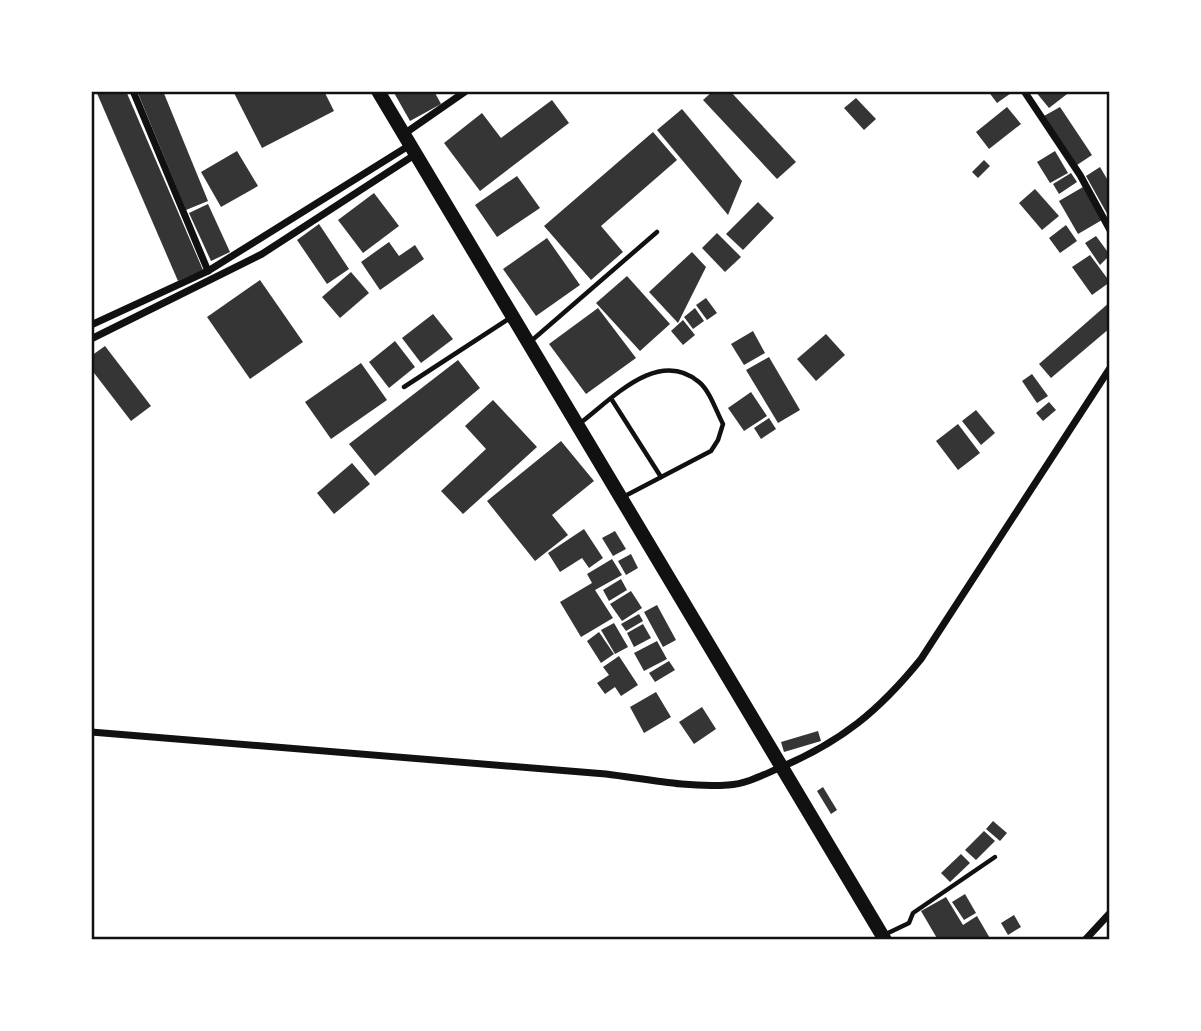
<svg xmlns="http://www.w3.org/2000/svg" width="1201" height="1031" font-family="Poppins,sans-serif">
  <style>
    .building { fill: #353535 }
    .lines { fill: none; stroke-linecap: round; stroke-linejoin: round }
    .service { stroke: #111; stroke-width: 4.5 }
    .minor { stroke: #111; stroke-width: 7 }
    .primary { stroke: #111; stroke-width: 14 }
    .neatline { fill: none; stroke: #111; stroke-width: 2.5 }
  </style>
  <rect width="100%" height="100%" fill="#fff"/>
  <g class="building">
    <path d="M96,91h30l77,179 -25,11z"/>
    <path d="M137,91h26l45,110 -22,9z"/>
    <path d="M233,91h91l10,20 -72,37z"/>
    <path d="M393,91h41l7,13 -31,17z"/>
    <path d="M713,91h17l66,71 -19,17 -74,-79z"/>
    <path d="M988,91h26l-17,12z"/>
    <path d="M1035,91h36l-22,17z"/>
    <path d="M856,98l20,21 -12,11 -20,-22z"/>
    <path d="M552,100l17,23 -89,68 -36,-48 38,-30 19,25z"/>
    <path d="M1007,107l14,17 -32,25 -13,-17z"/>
    <path d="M1060,107l32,48 -15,10 -33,-49z"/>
    <path d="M682,109l60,72 -14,34 -71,-85z"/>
    <path d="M653,132l24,28 -76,66 22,26 -32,28 -47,-54z"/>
    <path d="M237,151l21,35 -37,21 -20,-35z"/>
    <path d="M1055,151l13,22 -18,10 -13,-21z"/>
    <path d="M984,160l6,6 -12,12 -6,-6z"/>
    <path d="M1100,167l10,17v35l-24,-43z"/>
    <path d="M1071,173l6,9 -18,12 -6,-10z"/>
    <path d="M517,176l23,32 -43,29 -22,-32z"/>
    <path d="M1083,187l19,33 -24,14 -19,-33z"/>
    <path d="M1035,189l24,27 -17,14 -23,-27z"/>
    <path d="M374,193l25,33 -36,27 -25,-33z"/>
    <path d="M758,202l16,16 -31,32 -17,-16z"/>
    <path d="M208,204l22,48 -19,9 -22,-48z"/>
    <path d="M319,224l30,45 -22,15 -30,-44z"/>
    <path d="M1066,225l11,16 -17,12 -11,-15z"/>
    <path d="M717,233l24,24 -16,15 -23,-24z"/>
    <path d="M1096,236l14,19 -10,10 -15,-22z"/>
    <path d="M547,238l33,47 -44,31 -33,-47z"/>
    <path d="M389,242l10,14 16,-11 9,14 -44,31 -19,-28z"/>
    <path d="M692,252l14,15 -28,56 -29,-31z"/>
    <path d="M1090,255l20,27 -18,13 -20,-28z"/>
    <path d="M351,272l18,21 -29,25 -18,-21z"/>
    <path d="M627,276l43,48 -30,27 -44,-48z"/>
    <path d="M260,280l43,62 -53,37 -43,-62z"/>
    <path d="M706,298l11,15 -10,7 -11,-15z"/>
    <path d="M1110,302v26l-59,50 -12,-14z"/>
    <path d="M598,308l38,50 -50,36 -37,-50z"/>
    <path d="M695,308l9,13 -11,8 -9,-12z"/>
    <path d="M433,314l20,25 -32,24 -19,-25z"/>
    <path d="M683,320l12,15 -12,10 -12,-14z"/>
    <path d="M753,331l12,22 -21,12 -13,-21z"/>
    <path d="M826,334l19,21 -29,26 -19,-22z"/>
    <path d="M395,341l20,26 -26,21 -20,-26z"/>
    <path d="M105,346l46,60 -20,15 -40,-52v-13z"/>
    <path d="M769,357l31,53 -22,13 -32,-53z"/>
    <path d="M458,360l22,28 -105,88 -26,-32z"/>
    <path d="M361,363l26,37 -56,39 -26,-37z"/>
    <path d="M1032,374l16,22 -11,7 -15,-22z"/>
    <path d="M751,392l16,24 -23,15 -16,-23z"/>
    <path d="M493,400l44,47 -74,67 -22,-23 45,-42 -21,-23z"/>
    <path d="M1049,402l7,8 -13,11 -7,-8z"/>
    <path d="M976,410l19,23 -14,12 -19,-24z"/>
    <path d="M769,418l7,11 -15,10 -7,-11z"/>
    <path d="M958,424l22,29 -22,17 -22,-29z"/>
    <path d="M561,441l33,40 -42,34 16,20 -33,26 -48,-60z"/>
    <path d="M352,463l18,21 -36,30 -17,-21z"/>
    <path d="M584,529l19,29 -14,10 -7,-10 -22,14 -12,-19z"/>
    <path d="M615,531l11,18 -13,7 -11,-18z"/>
    <path d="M631,554l7,14 -12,7 -8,-14z"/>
    <path d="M612,559l10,16 -27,15 18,28 -32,19 -21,-35 32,-19 -5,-9z"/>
    <path d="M621,579l6,11 -18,11 -6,-11z"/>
    <path d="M631,591l11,17 -20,13 -12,-17z"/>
    <path d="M657,605l19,35 -13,7 -19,-35z"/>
    <path d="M639,614l4,7 -17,10 -5,-7z"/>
    <path d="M614,623l14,24 -13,7 -14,-24z"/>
    <path d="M643,624l8,14 -17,9 -7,-14z"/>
    <path d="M599,632l15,22 -13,9 -14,-22z"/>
    <path d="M657,641l10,18 -23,12 -10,-18z"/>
    <path d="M619,656l19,29 -17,11 -6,-9 -10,7 -8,-11 12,-8 -6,-8z"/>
    <path d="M669,661l6,9 -20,12 -6,-9z"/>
    <path d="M656,692l15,25 -27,16 -14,-26z"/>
    <path d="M702,707l14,22 -22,15 -15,-22z"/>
    <path d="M818,731l3,10 -37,11 -3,-10z"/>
    <path d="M823,787l14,23 -6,4 -14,-23z"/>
    <path d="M993,821l14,12 -7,8 -14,-12z"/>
    <path d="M984,831l11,10 -19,19 -11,-10z"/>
    <path d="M961,854l9,9 -20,19 -9,-9z"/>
    <path d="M965,894l11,19 -12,7 -12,-18z"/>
    <path d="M946,897l17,28 14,-9 14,24h-53l-17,-29z"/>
    <path d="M1014,915l7,12 -13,8 -7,-12z"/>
  </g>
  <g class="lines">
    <g class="service">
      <path d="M530,342l127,-110"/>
      <path d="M404,387l106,-69"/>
      <path d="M612,400l49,77"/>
      <path d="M579,424c32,-24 79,-77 120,-42 11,9 17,29 24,42l-5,16 -7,11 -86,45"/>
      <path d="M886,934l23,-11 4,-10 82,-56"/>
    </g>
    <g class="minor">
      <path d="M133,91l75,180"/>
      <path d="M1024,91l56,84 30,55"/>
      <path d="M404,134l62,-43"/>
      <path d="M91,325l117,-54 202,-126"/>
      <path d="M91,339l171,-85 154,-100"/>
      <path d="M91,732l515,42c40,5 82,14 122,11 18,-1 35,-10 51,-17 62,-26 100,-57 142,-109l189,-291"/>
      <path d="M1085,940l25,-27"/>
    </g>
    <path class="primary" d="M378,91l507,849"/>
  </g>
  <rect width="1201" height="1031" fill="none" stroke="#ffffff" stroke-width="186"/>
  <rect x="93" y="93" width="1015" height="845" class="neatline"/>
</svg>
